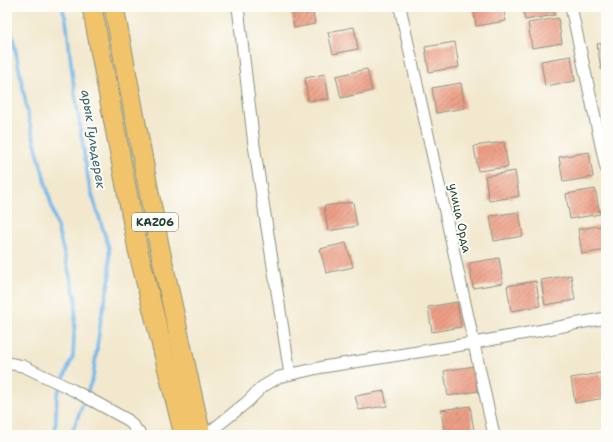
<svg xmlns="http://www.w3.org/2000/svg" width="613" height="442" font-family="'Shantell Sans',sans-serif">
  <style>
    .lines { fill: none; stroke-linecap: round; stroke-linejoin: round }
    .stream { stroke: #75b8eb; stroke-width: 3.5 }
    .building { fill: url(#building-hatch) }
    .minor-casing { stroke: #889281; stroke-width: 13 }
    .trunk-casing { stroke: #889281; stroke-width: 21 }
    .minor { stroke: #fff; stroke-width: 11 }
    .trunk { stroke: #f1c36a; stroke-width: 19 }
    .labels { text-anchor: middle; stroke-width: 4; stroke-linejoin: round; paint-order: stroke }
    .shield { fill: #fdfcf7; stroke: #62766e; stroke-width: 1 }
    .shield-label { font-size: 11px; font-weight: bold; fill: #1f3d34 }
    .street-label { font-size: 12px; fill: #1f3d34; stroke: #fdfcf7 }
    .water-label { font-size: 13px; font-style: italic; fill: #39626b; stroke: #fdfcf7 }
  </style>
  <defs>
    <pattern id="building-hatch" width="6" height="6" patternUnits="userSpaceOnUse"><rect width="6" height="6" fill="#ed9f85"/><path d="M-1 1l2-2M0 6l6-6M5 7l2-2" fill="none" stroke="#bf836e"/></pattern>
  </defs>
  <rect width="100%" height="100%" fill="#fdfcf7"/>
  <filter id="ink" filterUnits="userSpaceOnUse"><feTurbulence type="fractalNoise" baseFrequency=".025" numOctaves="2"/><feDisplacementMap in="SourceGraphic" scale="8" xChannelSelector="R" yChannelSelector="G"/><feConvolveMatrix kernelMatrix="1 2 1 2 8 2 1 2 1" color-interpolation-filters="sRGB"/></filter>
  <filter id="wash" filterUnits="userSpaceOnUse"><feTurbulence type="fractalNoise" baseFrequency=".012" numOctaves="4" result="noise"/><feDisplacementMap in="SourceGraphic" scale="16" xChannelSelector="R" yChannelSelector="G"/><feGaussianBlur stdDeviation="0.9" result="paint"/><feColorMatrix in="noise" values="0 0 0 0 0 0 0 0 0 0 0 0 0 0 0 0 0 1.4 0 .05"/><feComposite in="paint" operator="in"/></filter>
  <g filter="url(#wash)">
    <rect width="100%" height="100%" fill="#f2e8ce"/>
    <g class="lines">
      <g class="stream">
        <path d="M7,7l22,113 47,179 -3,57 -16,39 -2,40"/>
        <path d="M62,7l4,12 7,61 16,105 20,63 1,30 -9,40 -8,59 -22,58"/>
      </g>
    </g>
    <g id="blocks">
      <g class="building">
        <path d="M312,7l3,17 -21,4 -3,-17z"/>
        <path d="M473,7h30l3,14 -30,5z"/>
        <path d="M523,7h30l2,8 -30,5z"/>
        <path d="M558,18l4,25 -30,5 -4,-25z"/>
        <path d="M354,27l4,22 -25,5 -5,-22z"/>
        <path d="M455,42l4,25 -30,5 -4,-25z"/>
        <path d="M606,43v25l-5,1 -4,-25z"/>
        <path d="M571,56l4,25 -30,5 -4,-25z"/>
        <path d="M367,69l5,22 -31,7 -5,-22z"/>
        <path d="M325,74l4,25 -21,2 -3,-23z"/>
        <path d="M461,83l4,25 -29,5 -4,-25z"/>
        <path d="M504,142l4,25 -30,4 -4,-25z"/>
        <path d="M589,152l4,25 -30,5 -4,-25z"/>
        <path d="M515,171l4,25 -30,5 -4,-25z"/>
        <path d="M595,189l5,25 -30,5 -4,-25z"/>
        <path d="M353,202l4,24 -29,5 -4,-25z"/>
        <path d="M519,212l4,24 -29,5 -4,-25z"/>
        <path d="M606,225v25l-24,4 -4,-25z"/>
        <path d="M346,243l7,24 -27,6 -6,-24z"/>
        <path d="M499,258l4,25 -30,5 -4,-25z"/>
        <path d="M571,275l4,25 -30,5 -4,-25z"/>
        <path d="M536,281l4,25 -29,5 -4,-25z"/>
        <path d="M457,302l4,25 -29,5 -4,-25z"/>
        <path d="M474,366l4,25 -30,5 -4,-25z"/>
        <path d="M601,373l4,25 -30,5 -4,-25z"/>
        <path d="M384,391l3,15 -28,4 -4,-14z"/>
        <path d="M470,406l4,25 -29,4 -4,-25z"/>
      </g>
    </g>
  </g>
  <g filter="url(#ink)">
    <use href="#blocks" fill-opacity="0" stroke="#889281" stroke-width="1"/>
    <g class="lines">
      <g class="minor-casing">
        <g id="minor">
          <path d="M238,7l16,138 36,229"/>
          <path d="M400,7l94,428"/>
          <path d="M571,7l35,161"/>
          <path d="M7,363l16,3 50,24 55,30 13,15"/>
          <path d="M206,435l41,-33 15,-15 17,-10 44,-10 151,-24 132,-25"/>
        </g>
      </g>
      <g class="trunk-casing">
        <g id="trunk">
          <path d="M92,7l46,243 46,185"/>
          <path d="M114,7l45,238 42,190"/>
        </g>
      </g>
      <use href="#minor" class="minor"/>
      <use href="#trunk" class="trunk"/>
    </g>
  </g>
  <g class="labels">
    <rect class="shield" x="132" y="213" width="46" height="18" rx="3"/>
    <g class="shield-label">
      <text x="155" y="226">KАZ06</text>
    </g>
    <g class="street-label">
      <text transform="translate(460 218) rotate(78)" y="4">улица Орда</text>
    </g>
    <g class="water-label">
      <text transform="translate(94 139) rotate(81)" y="5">арык Гульдерек</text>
    </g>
  </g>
  <rect width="613" height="442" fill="none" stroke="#fdfcf7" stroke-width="24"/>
</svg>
